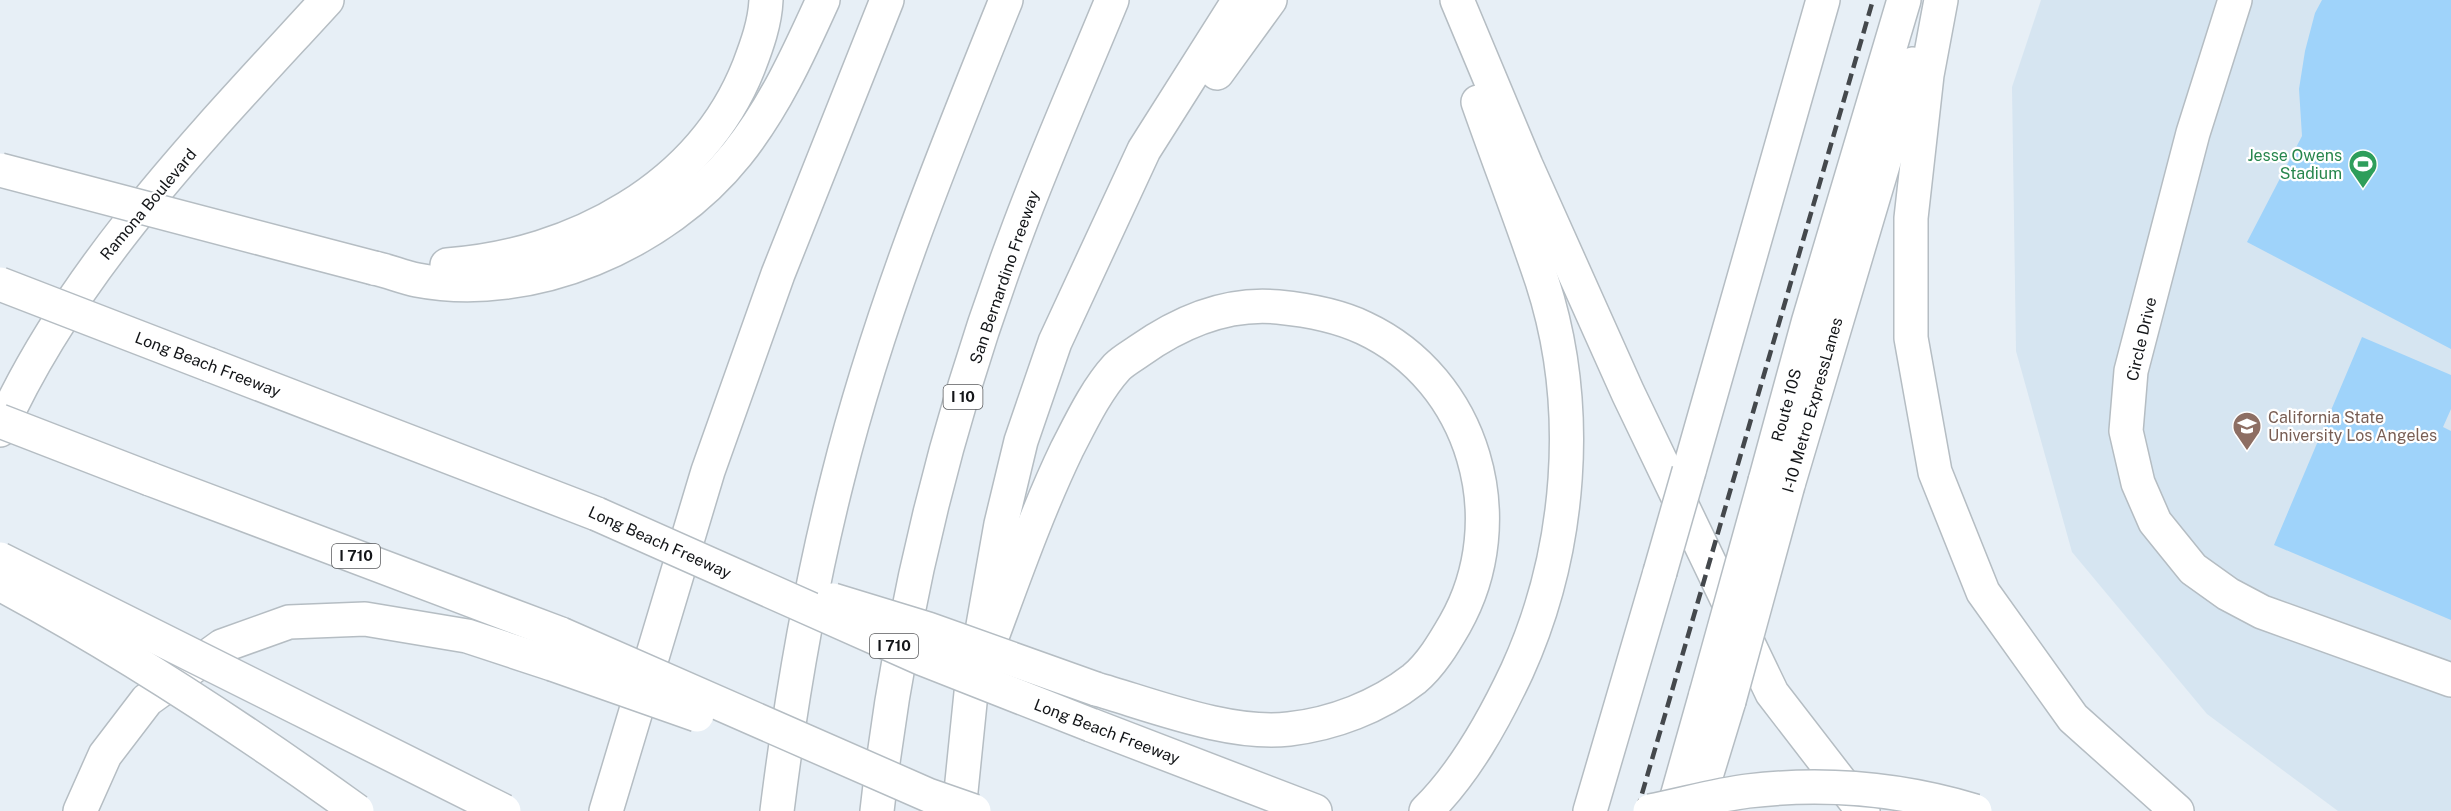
<svg xmlns="http://www.w3.org/2000/svg" width="2451" height="811" font-family="'Public Sans',sans-serif">
  <style>
    .built { fill: #d6e5f1 }
    .green { fill: #9fd3fa }
    .lines { fill: none; stroke-linecap: round; stroke-linejoin: round }
    .minor-casing { stroke: #b5bdc3; stroke-width: 36 }
    .major-casing { stroke: #b5bdc3; stroke-width: 36 }
    .highway-casing { stroke: #b5bdc3; stroke-width: 36 }
    .minor { stroke: #fff; stroke-width: 33 }
    .major { stroke: #fff; stroke-width: 33 }
    .highway { stroke: #fff; stroke-width: 33 }
    .rail { stroke: #44484c; stroke-width: 4.5; stroke-dasharray: 12 6; stroke-linecap: butt }
    .highway-bridge-casing { stroke: #b5bdc3; stroke-width: 36; stroke-linecap: butt }
    .highway-bridge { stroke: #fff; stroke-width: 33 }
    .labels { text-anchor: middle; stroke-width: 4.5; stroke-linejoin: round; paint-order: stroke }
    .shield { fill: #fff; stroke: #5a5b5d; stroke-width: 1.5 }
    .shield-label { font-size: 15px; font-weight: bold; fill: #131518 }
    .leisure-label { font-size: 16px; fill: #27864d; stroke: #fff; text-anchor: end }
    .street-label { font-size: 16px; fill: #131518; stroke: #fff }
    .education-label { font-size: 16px; fill: #785e54; stroke: #fff; text-anchor: start }
  </style>
  <rect width="100%" height="100%" fill="#e7eff6"/>
  <path class="built" d="M2041,0h410v811h-113l-131,-97 -135,-162 -56,-201 -4,-264z"/>
  <g class="green">
    <path d="M2322,0h129v349l-204,-107 55,-106 -3,-47 6,-38 10,-38z"/>
    <path d="M2362,337l89,38v34l-8,18 8,4v189l-177,-75z"/>
  </g>
  <g class="lines">
    <g class="minor-casing">
      <path id="minor" d="M2235,0l-42,133 -62,238 -5,60 12,52 17,39 38,47 35,25 34,18 189,68"/>
    </g>
    <g class="major-casing">
      <path id="major" d="M0,430c73,-163 207,-299 327,-430"/>
    </g>
    <g class="highway-casing">
      <g id="highway">
        <path d="M1457,0l69,165 102,228 144,300 91,118"/>
        <path d="M1941,0l-14,75 -16,143v120l24,134 48,120 90,126 104,93"/>
        <path d="M1217,73l53,-73"/>
        <path d="M447,265c126,-9 254,-77 302,-199 8,-21 16,-43 17,-66"/>
        <path d="M374,268c15,3 28,9 43,12 115,22 248,-36 320,-126 37,-46 62,-101 86,-154"/>
        <path d="M210,365l387,149"/>
        <path d="M1689,471l134,-471"/>
        <path d="M150,479l411,155"/>
        <path d="M1765,481l43,-158 96,-323"/>
        <path d="M1788,485l125,-421"/>
        <path d="M977,677c29,-76 55,-155 90,-228 14,-27 29,-59 50,-82 6,-6 15,-11 22,-16 41,-29 88,-49 139,-44 30,3 59,8 86,21 111,52 150,192 91,296 -11,19 -24,41 -41,55 -36,28 -81,45 -125,50 -59,7 -137,-24 -193,-40"/>
        <path d="M1091,725l224,86"/>
        <path d="M1696,809l33,-108"/>
        <path d="M80,811l25,-56 42,-55 75,-54 67,-24 76,-3 102,17 85,28"/>
        <path d="M606,811l102,-340 70,-197 109,-274"/>
        <path d="M777,811c14,-113 33,-224 61,-334 41,-164 105,-321 168,-477"/>
        <path d="M877,811c22,-196 70,-392 139,-576 29,-79 64,-157 96,-235"/>
        <path d="M959,811l12,-118 30,-169 20,-83 34,-99 89,-192 95,-150"/>
        <path d="M1426,811c39,-38 68,-91 91,-140 54,-119 66,-264 25,-390 -20,-60 -43,-119 -64,-179"/>
        <path d="M1590,811l70,-239"/>
        <path d="M1673,811l33,-117"/>
      </g>
    </g>
    <use href="#minor" class="minor"/>
    <use href="#major" class="major"/>
    <use href="#highway" class="highway"/>
    <path class="rail" d="M1637,811l236,-811"/>
    <g class="highway-bridge-casing">
      <g id="highway-bridge">
        <path d="M0,170l374,98"/>
        <path d="M0,284l210,81"/>
        <path d="M0,421l150,58"/>
        <path d="M597,514l326,145 168,66"/>
        <path d="M0,559l504,252"/>
        <path d="M1660,572l29,-101"/>
        <path d="M0,584c125,67 242,144 357,227"/>
        <path d="M833,600l95,29 168,60"/>
        <path d="M561,634l367,161 46,16"/>
        <path d="M552,664l145,51"/>
        <path d="M1706,694l59,-213"/>
        <path d="M1729,701l59,-216"/>
        <path d="M1650,811c32,-6 65,-16 98,-20 76,-9 154,-2 227,20"/>
      </g>
    </g>
    <use href="#highway-bridge" class="highway-bridge"/>
  </g>
  <defs>
    <g id="stadium-pin" transform="scale(1.5)"><path d="M0 17L-7.5 6A9.5 9.5 0 1 1 7.5 6Z" fill="#2e9e5b" stroke="#fff"/><path d="M0-5a6.5 5 0 1 0 0 10a6.5 5 0 1 0 0-10ZM-3.5-1.8h7v3.6h-7Z" fill="#fff"/></g>
    <g id="university-pin" transform="scale(1.5)"><path d="M0 17L-7.5 6A9.5 9.5 0 1 1 7.5 6Z" fill="#8d6e63" stroke="#fff"/><path d="M0-5L7-2L0 1L-7-2ZM-4 1L0 2.5L4 1V4Q0 6-4 4Z" fill="#fff"/></g>
  </defs>
  <g fill-rule="evenodd">
    <use href="#stadium-pin" x="2363" y="164"/>
    <use href="#university-pin" x="2247" y="426"/>
  </g>
  <g class="labels">
    <g class="shield">
      <rect x="943.5" y="385" width="39" height="24" rx="4.5"/>
      <rect x="332" y="544" width="48" height="24" rx="4.5"/>
      <rect x="870" y="634" width="48" height="24" rx="4.5"/>
    </g>
    <g class="shield-label">
      <text x="963" y="402">I 10</text>
      <text x="356" y="561">I 710</text>
      <text x="894" y="651">I 710</text>
    </g>
    <g class="leisure-label">
      <text x="2342" y="161">Jesse Owens<tspan x="2342" dy="18">Stadium</tspan></text>
    </g>
    <g class="street-label">
      <text transform="translate(148 204) rotate(-50)" y="6">Ramona Boulevard</text>
      <text transform="translate(1004 277) rotate(-71)" y="6">San Bernardino Freeway</text>
      <text transform="translate(2141 339) rotate(-77)" y="6">Circle Drive</text>
      <text transform="translate(208 364) rotate(21)" y="6">Long Beach Freeway</text>
      <text transform="translate(1786 405) rotate(-75)" y="6">Route 10S</text>
      <text transform="translate(1812 405) rotate(-74)" y="6">I-10 Metro ExpressLanes</text>
      <text transform="translate(660 542) rotate(24)" y="6">Long Beach Freeway</text>
      <text transform="translate(1107 731) rotate(21)" y="6">Long Beach Freeway</text>
    </g>
    <g class="education-label">
      <text x="2268" y="423">California State<tspan x="2268" dy="18">University Los Angeles</tspan></text>
    </g>
  </g>
</svg>
